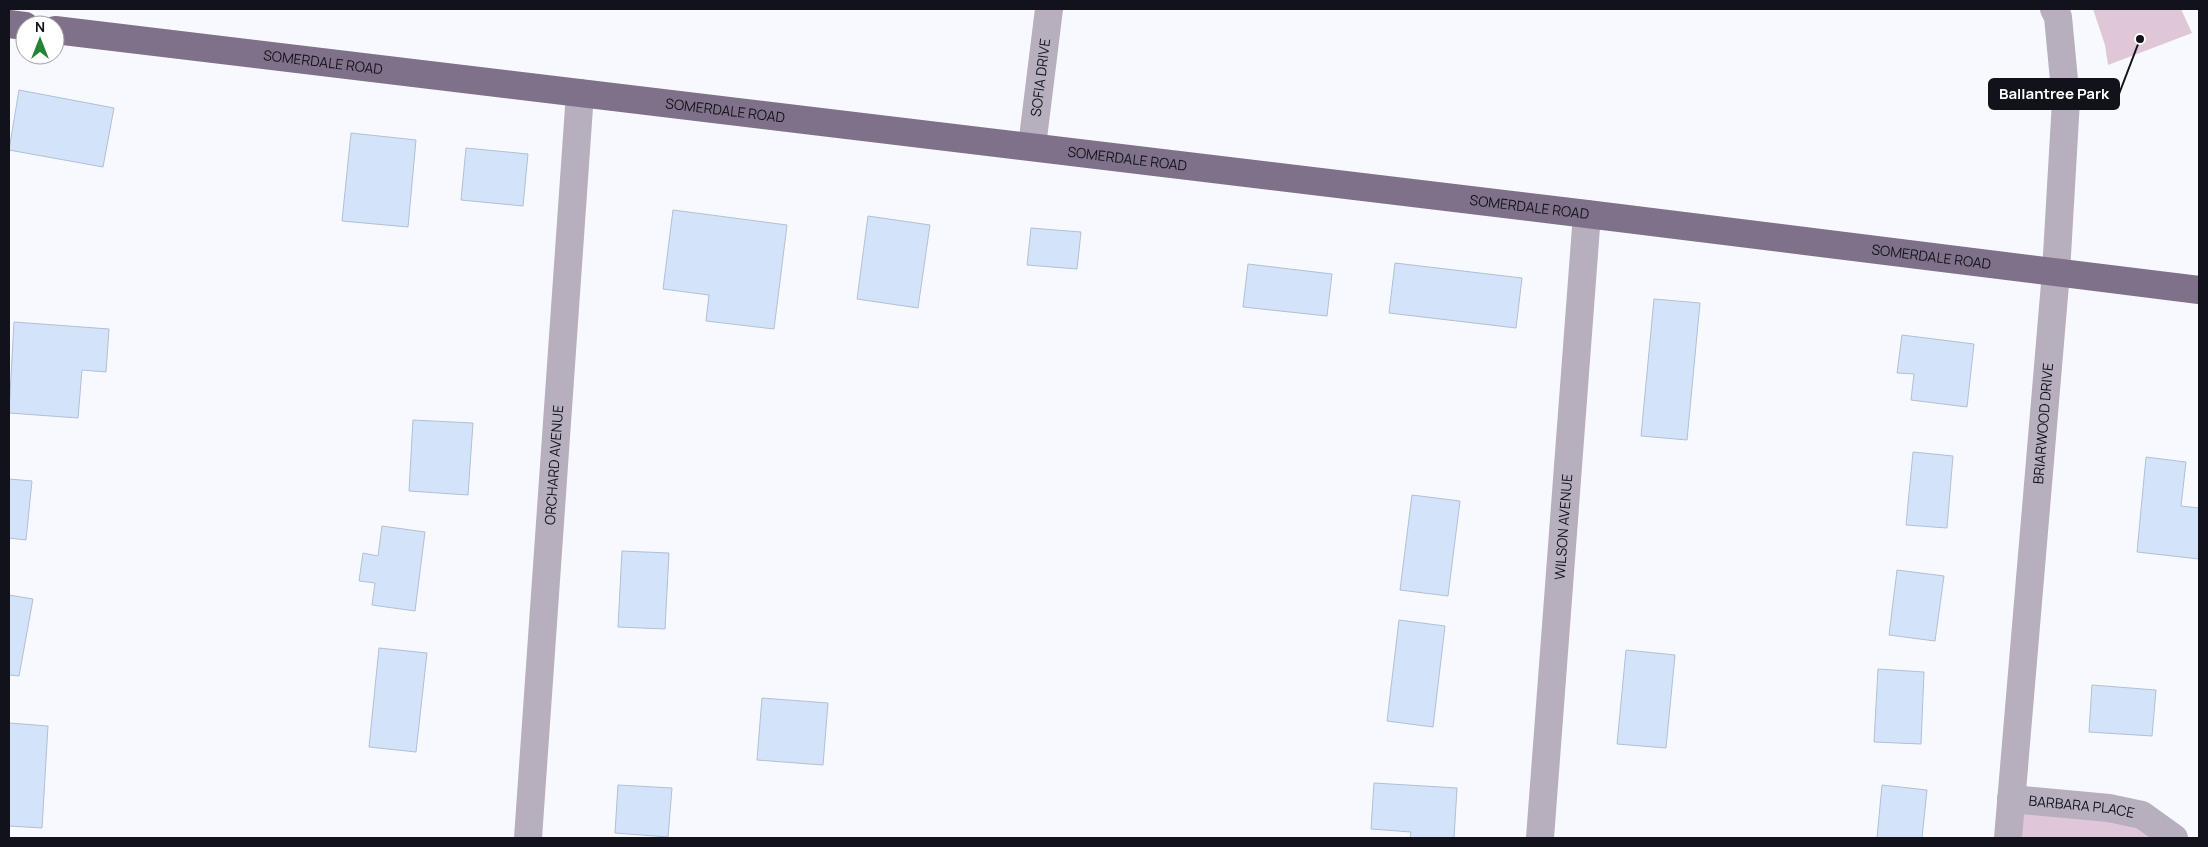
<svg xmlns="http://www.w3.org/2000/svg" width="2208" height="847" font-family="Manrope,sans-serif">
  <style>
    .green { fill: #e0c7d8 }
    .building { fill: #d3e3f9; stroke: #b0c0d5 }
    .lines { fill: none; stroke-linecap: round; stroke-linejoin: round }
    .minor { stroke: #b7afbd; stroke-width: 28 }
    .major { stroke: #80718a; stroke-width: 28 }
    .labels { text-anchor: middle; stroke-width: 4; stroke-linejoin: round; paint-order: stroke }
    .street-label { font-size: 14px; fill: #11121a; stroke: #fff }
    .leader { fill: none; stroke: #11121a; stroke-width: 2 }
    .callout-dot { fill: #11121a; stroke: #fff; stroke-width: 2 }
    .callout { fill: #11121a; stroke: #11121a; stroke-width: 2 }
    .callout-label { font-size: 15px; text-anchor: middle; font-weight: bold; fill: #fff }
  </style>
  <rect width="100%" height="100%" fill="#f8f9fe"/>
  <g class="green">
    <path d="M2093,9h88l11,24 -84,32 -3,-20z"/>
    <path d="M2011,799l60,6 103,33h-166z"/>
  </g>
  <g class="building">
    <path d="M19,90l95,18 -11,59 -94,-17z"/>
    <path d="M351,133l65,7 -8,87 -66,-6z"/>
    <path d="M466,148l62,6 -5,52 -62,-6z"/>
    <path d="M673,210l114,15 -13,104 -68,-8 3,-26 -46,-6z"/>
    <path d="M868,216l62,9 -12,83 -61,-9z"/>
    <path d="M1031,228l50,4 -4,37 -50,-4z"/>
    <path d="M1395,263l127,15 -6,50 -127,-15z"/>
    <path d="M1248,264l84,10 -5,42 -84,-9z"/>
    <path d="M1654,299l46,4 -13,137 -46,-4z"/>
    <path d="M14,322l95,7 -3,43 -24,-2 -4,48 -69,-5z"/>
    <path d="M1902,335l72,9 -7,63 -56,-7 3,-26 -17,-1z"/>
    <path d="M413,420l60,3 -5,72 -59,-4z"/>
    <path d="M1913,452l40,4 -6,72 -41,-3z"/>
    <path d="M2146,457l40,5 -5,44 18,2v51l-62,-7z"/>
    <path d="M9,479l23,2 -6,59 -17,-2z"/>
    <path d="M1412,495l48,6 -12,95 -48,-6z"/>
    <path d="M382,526l43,6 -10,79 -43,-6 3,-22 -16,-2 4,-28 15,3z"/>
    <path d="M622,551l47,2 -4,76 -47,-2z"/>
    <path d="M1897,570l47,6 -9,65 -46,-6z"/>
    <path d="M9,595l24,4 -14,77 -10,-1z"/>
    <path d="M1399,620l46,6 -12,101 -46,-6z"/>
    <path d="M379,648l48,5 -11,99 -47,-5z"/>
    <path d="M1626,650l49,5 -9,93 -49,-4z"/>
    <path d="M1878,669l46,3 -3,72 -47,-2z"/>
    <path d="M2092,685l64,5 -4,46 -63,-4z"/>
    <path d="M762,698l66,5 -5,62 -66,-5z"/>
    <path d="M9,723l39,3 -6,102 -33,-2z"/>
    <path d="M1374,783l83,5 -3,50h-44l1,-6 -40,-3z"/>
    <path d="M618,785l54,3 -4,49 -53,-4z"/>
    <path d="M1882,785l45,5 -5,48h-45z"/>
  </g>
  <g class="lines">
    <g class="minor">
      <path id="s1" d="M1032,146l17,-137"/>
      <path id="s2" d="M2011,799l98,9 33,7 32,23"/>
      <path id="s3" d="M528,838l52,-745"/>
      <path id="s4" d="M1540,838l47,-624"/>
      <path id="s5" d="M2008,838l48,-566 10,-171 -8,-84 -4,-8"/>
    </g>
    <g class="major">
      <path d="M9,24l16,2"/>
      <path id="s6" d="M55,30l1532,184 612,76"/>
    </g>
  </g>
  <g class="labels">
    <g class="street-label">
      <text dy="5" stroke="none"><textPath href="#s6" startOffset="270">SOMERDALE ROAD</textPath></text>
      <text dy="5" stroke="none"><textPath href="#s1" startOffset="69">SOFIA DRIVE</textPath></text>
      <text dy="5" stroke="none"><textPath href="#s6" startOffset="675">SOMERDALE ROAD</textPath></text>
      <text dy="5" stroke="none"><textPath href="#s6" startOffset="1080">SOMERDALE ROAD</textPath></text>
      <text dy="5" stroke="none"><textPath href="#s6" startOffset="1485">SOMERDALE ROAD</textPath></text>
      <text dy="5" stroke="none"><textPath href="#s6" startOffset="1890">SOMERDALE ROAD</textPath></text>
      <text dy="5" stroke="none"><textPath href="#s5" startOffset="416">BRIARWOOD DRIVE</textPath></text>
      <text dy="5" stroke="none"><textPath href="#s3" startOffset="374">ORCHARD AVENUE</textPath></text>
      <text dy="5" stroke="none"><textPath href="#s4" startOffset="312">WILSON AVENUE</textPath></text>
      <text dy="5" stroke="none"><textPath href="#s2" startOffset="71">BARBARA PLACE</textPath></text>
    </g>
  </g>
  <path class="leader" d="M2140 39L2119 94"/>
  <circle class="callout-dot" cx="2140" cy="39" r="5"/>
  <rect class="callout" x="1989" y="79" width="130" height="30" rx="5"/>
  <g class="callout-label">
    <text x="2054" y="99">Ballantree Park</text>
  </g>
  <rect width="2208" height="847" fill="none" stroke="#11121a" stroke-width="20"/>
  <g transform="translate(40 40)"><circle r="24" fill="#ffffff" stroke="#a0a0a3"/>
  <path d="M0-4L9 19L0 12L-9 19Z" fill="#248336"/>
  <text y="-8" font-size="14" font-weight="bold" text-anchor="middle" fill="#11121a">N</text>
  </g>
</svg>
